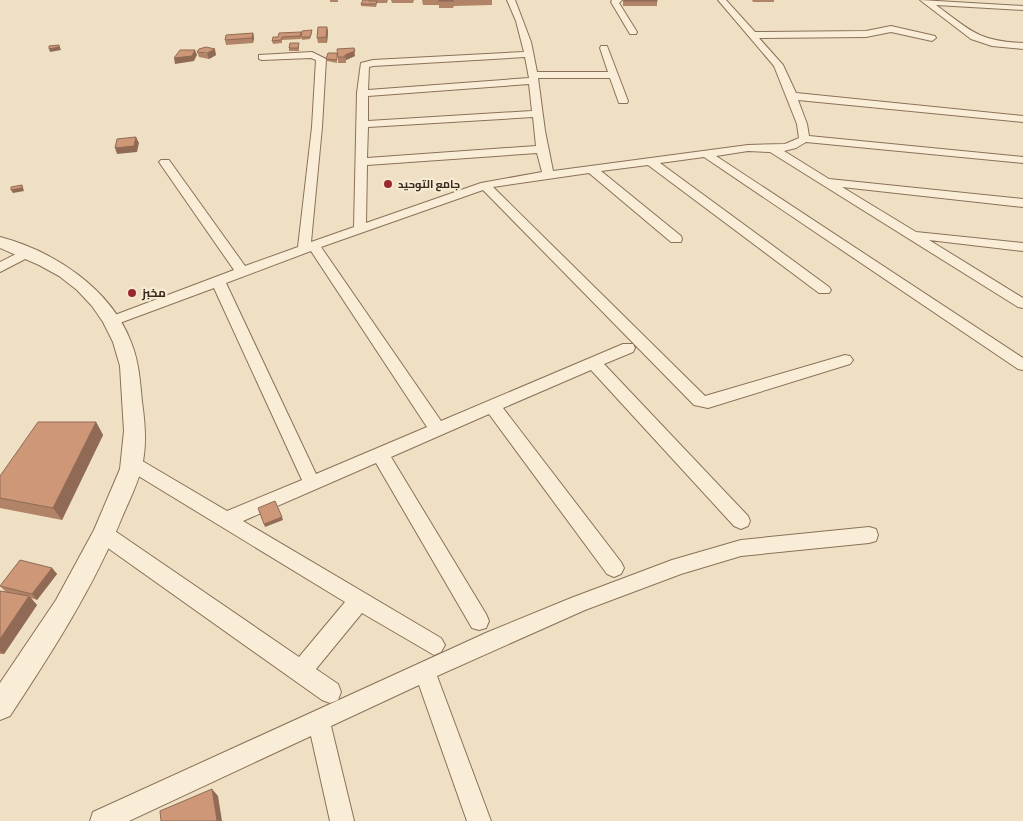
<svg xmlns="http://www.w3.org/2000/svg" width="1023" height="821" font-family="Literata,Cairo,serif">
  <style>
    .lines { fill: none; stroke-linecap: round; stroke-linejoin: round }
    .minor-casing { stroke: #8a7159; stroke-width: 2 }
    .tertiary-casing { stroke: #8a7159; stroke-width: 2 }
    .minor { fill: #faedd7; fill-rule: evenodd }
    .tertiary { fill: #faedd7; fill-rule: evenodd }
    .wall { fill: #b18367 }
    .shaded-wall { fill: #906a54 }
    .building { fill: #ce9878; stroke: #906a54 }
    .poi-dot { fill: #9b282f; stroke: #f6ead3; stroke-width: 2 }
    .labels { text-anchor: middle; stroke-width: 4.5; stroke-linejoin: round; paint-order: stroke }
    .far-poi-label { font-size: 11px; font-weight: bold; fill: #3a2a1e; stroke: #f6ead3; text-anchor: start }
    .poi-label { font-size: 12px; font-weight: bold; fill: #3a2a1e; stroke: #f6ead3; text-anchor: start }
  </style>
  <rect width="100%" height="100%" fill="#efe0c3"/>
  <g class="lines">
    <g class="minor-casing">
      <g id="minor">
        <path d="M507,0h8l16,42 6,30h71l-8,-24 1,-2h6l21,55 -1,2h-8l-9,-25h-72l7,53 8,40 195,-26 37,-1 14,-6 -2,-14 -23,-58 -56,-66h8l29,32 111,-1 25,-5 44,10 1,2 -4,3 -41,-9 -25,5 -107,1 24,27 13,28 227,23v6l-225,-22 9,24 2,12 214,21v6l-217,-21 -10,6 -12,3 45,28 194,20v8l-181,-20 74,45 107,11v8l-94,-11 94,58v10l-5,-1 -248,-155 -22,-1 -32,5 307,202v12l-5,-1 -314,-212 -44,6 169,124 2,3 -2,3h-10l-171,-128 -47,6 80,65 1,3 -1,3h-10l-82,-69 -96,14 212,209 140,-41 5,1 3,4 -3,4 -142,44 -14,-3 -211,-215 -162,57 120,174 182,-77h10l2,4 -2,4 -29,12 144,152 2,5 -2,5 -7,3 -7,-3 -143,-156 -88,38 118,154 3,6 -3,6 -7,3 -7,-3 -118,-160 -98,43 95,157 3,7 -3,7 -7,2 -7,-2 -96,-165 -133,58 198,117 4,7 -4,7 -7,3 -72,-42 -46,56 22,15 3,8 -3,8 -8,3 -8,-3 -224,-159 -2,-6 2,-6 7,-2 7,2 187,128 46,-55 -218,-133 -3,-5 3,-5 6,-2 6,2 88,52 75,-31 -88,-192 -97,36h-10l-2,-3 2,-3 127,-48 -75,-108 2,-2h8l76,106 53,-19 14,-120 4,-67 -5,-2 -49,2 -3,-1v-4l53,-3 14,7 -4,68 -11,115 3,-1 40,-14 3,-134 4,-30 12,-3 151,-8 -8,-31zM525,57l4,21 -161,12 1,-23 4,-1zM529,84l3,27 -164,10v-25zM533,117l3,29 -169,12 1,-31zM537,153l5,19 -61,11 -115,40 1,-58zM311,251l116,176 -111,47 -90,-191z"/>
        <path d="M612,0h10l-3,3 18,29 -1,2h-6l-19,-32z"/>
        <path d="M920,0l103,6v4l-87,-5c35,26 42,36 87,38v6l-31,-3 -21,-7z"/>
        <path d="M28,248l7,4 -2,3 -33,17v-10z"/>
        <path d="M869,527l7,2 2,6 -2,6 -7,2 -128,13 -60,18 -96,36 -148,66 54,145h-24l-48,-136 -88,41 23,95h-24l-19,-85 -182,85h-39l3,-9 395,-180 83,-34 101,-38 69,-20z"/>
      </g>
    </g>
    <g class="tertiary-casing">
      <path id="tertiary" d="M0,237c54,14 111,52 131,105 8,20 9,39 11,60 3,20 5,43 0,64 -4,17 -12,33 -19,49 -29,72 -71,137 -113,201l-10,4v-37l56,-83 38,-70 26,-61 4,-38 -4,-65 -7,-24 -10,-20 -11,-16 -15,-16 -18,-14 -20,-11 -39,-17z"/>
    </g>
    <use href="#minor" class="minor"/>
    <use href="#tertiary" class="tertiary"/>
  </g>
  <g class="wall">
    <rect x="330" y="0" width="8" height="2"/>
    <path d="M363,0h25l-1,3h-10l-1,4 -15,-1v-2z"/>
    <path d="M391,0h23l-1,3h-21z"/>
    <path d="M422,0h73h-3v5l-38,1 -1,2h-14v-3h-16z"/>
    <rect x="623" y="0" width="34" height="6"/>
    <path d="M752,0h22v2h-21z"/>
    <path d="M327,27l1,5 -1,11h-9l-1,-5z"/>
    <path d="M312,30v3l-2,6 -8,1 -1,-4v3l-19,1v3l-9,1 -1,-3 6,-4z"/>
    <path d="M253,33l1,5 -1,5 -27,2 -1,-5z"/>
    <path d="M299,43v8h-10v-3z"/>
    <path d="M197,52l19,3 -7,4 -10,-2z"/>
    <path d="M337,53v10l-10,-2 -1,-2z"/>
    <path d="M355,56l-9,4v3h-8v-6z"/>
    <path d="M96,422l7,13 -41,85 -62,-12v-32z"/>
    <path d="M52,568l5,6 -20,26 -6,-2 6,7 -33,49h-4v-63l6,1 -6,-6z"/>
  </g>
  <g class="shaded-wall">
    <path d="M327,27l1,5 -1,11 -1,-6z"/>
    <path d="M253,33l1,5 -1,5 -1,-5z"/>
    <path d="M59,45l2,5 -11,2 -1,-3z"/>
    <path d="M354,48l1,8 -9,4 -1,-5z"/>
    <path d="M215,49l1,6 -7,4 -2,-6z"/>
    <path d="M195,50l2,5 -3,6 -19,3 -1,-6z"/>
    <path d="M136,137l3,6 -2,9 -20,2 -2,-6z"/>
    <path d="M22,185l2,6 -11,2 -2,-3z"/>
    <path d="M96,422l7,13 -41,85 -9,-12z"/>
    <path d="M282,517l1,3 -18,7 -1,-3z"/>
    <path d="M52,568l5,6 -20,26 -5,-6z"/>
    <path d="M29,596l8,9 -33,49 -4,-3v-12z"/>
    <path d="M212,789l6,7 4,25h-5z"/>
  </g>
  <g class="building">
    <path d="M363,0h6v1h8l-1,3h-15z"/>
    <rect x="439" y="0" width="14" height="1"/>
    <rect x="624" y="0" width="33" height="1"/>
    <path d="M318,27h9l-1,10 -9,1z"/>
    <path d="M312,30l-2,7h-9l1,-6z"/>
    <path d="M301,32l-1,4 -18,1 -1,3 -9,1 1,-4h5l1,-4z"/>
    <path d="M253,33l-1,5 -27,2 1,-5z"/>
    <path d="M290,43h9l-1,5h-9z"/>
    <path d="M59,45v2l-10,2v-3z"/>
    <path d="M206,47l9,2 -8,4 -10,-1 2,-3z"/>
    <path d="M354,48l1,3 -10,4v2h-7l-1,-8z"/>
    <path d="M180,50h15l-3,6 -18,2z"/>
    <path d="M328,53h9v7l-11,-1z"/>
    <path d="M136,137l-2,9 -19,2 2,-9z"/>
    <path d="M22,185v3l-11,2v-3z"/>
    <path d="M38,422h58l-43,86 -53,-10v-22z"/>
    <path d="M275,501l7,16 -18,7 -6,-16z"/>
    <path d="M20,560l32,8 -20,26 -32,-8z"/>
    <path d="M0,591l29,5 -29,43z"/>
    <path d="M212,789l5,32h-56l-1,-10z"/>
  </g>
  <g class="poi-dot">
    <circle cx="388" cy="184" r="5"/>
    <circle cx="132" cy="293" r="5"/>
  </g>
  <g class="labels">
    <g class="far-poi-label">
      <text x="398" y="188">جامع التوحيد</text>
    </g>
    <g class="poi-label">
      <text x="142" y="297">مخبز</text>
    </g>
  </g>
</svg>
